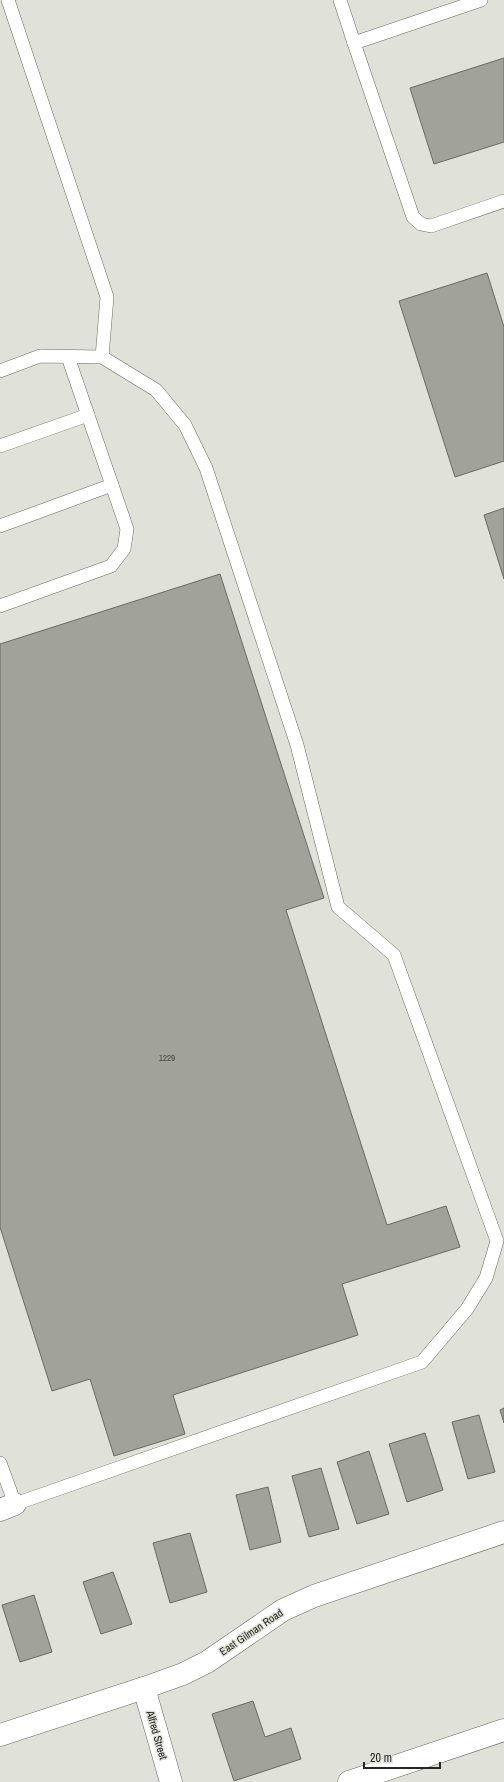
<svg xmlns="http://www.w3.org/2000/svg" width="504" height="1782" font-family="'Archivo Narrow',sans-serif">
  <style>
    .building { fill: #a1a39b; stroke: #686a63 }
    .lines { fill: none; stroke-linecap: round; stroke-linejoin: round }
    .lane-casing { stroke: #686a63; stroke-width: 14 }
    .street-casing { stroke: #686a63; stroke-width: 23 }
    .lane { stroke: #fff; stroke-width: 13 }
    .street { stroke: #fff; stroke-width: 22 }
    .labels { text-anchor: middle; stroke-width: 3; stroke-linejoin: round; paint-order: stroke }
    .number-label { font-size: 9px; fill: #454642 }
    .street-label { font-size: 11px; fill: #262724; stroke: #e0e2d9 }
  </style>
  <rect width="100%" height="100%" fill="#e0e2d9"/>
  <g class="building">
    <path d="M504,58v84l-70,22 -24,-76z"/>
    <path d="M487,273l17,54v134l-49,16 -56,-176z"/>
    <path d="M504,508v71l-20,-64z"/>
    <path d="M220,574l104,324 -38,12 101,315 59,-19 14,41 -118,37 16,51 -185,60 12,39 -71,22 -24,-77 -38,12 -52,-164v-583z"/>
    <path d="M504,1408v15l-4,-13z"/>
    <path d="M479,1415l16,57 -27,7 -16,-57z"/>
    <path d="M425,1433l18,57 -36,12 -18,-58z"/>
    <path d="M369,1451l20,63 -32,10 -20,-62z"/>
    <path d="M321,1468l18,61 -30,8 -17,-61z"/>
    <path d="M268,1487l13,55 -31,8 -14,-55z"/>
    <path d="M190,1533l17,59 -37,11 -17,-60z"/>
    <path d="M113,1572l19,52 -31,10 -18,-52z"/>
    <path d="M34,1595l18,57 -32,10 -18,-57z"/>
    <path d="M253,1701l12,36 26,-9 10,31 -67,22 -22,-67z"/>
  </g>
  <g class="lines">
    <g class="lane-casing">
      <g id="lane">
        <path d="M8,0l99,297 -5,60"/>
        <path d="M340,0l14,43 127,-43"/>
        <path d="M354,43l59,174 8,7 10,2 73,-25"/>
        <path d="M0,371l40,-15 62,1 54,33 29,35 21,43 91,277 41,162 56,48 103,286 -11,37 -19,31 -45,53 -407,142 -15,-41"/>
        <path d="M0,446l88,-31"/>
        <path d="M0,526l112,-41"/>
        <path d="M0,606l111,-40 13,-17 3,-20 -59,-172"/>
      </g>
    </g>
    <g class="street-casing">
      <g id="street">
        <path d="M0,1510l15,-6"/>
        <path d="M144,1688l27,94"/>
        <path d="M0,1735l144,-47 39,-14 24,-12 76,-52 31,-14 190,-64"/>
        <path d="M349,1782l155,-52"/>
      </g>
    </g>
    <use href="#lane" class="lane"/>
    <use href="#street" class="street"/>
  </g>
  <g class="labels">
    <g class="number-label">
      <text x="167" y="1061">1229</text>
    </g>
    <g class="street-label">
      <text transform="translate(251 1632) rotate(-34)" y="4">East Gilman Road</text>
      <text transform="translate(157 1735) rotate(74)" y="4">Alfred Street</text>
    </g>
  </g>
  <path d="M364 1762v6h76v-6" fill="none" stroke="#262724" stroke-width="2"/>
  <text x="370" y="1762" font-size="12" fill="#262724" stroke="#e0e2d9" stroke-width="3" paint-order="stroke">20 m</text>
</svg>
